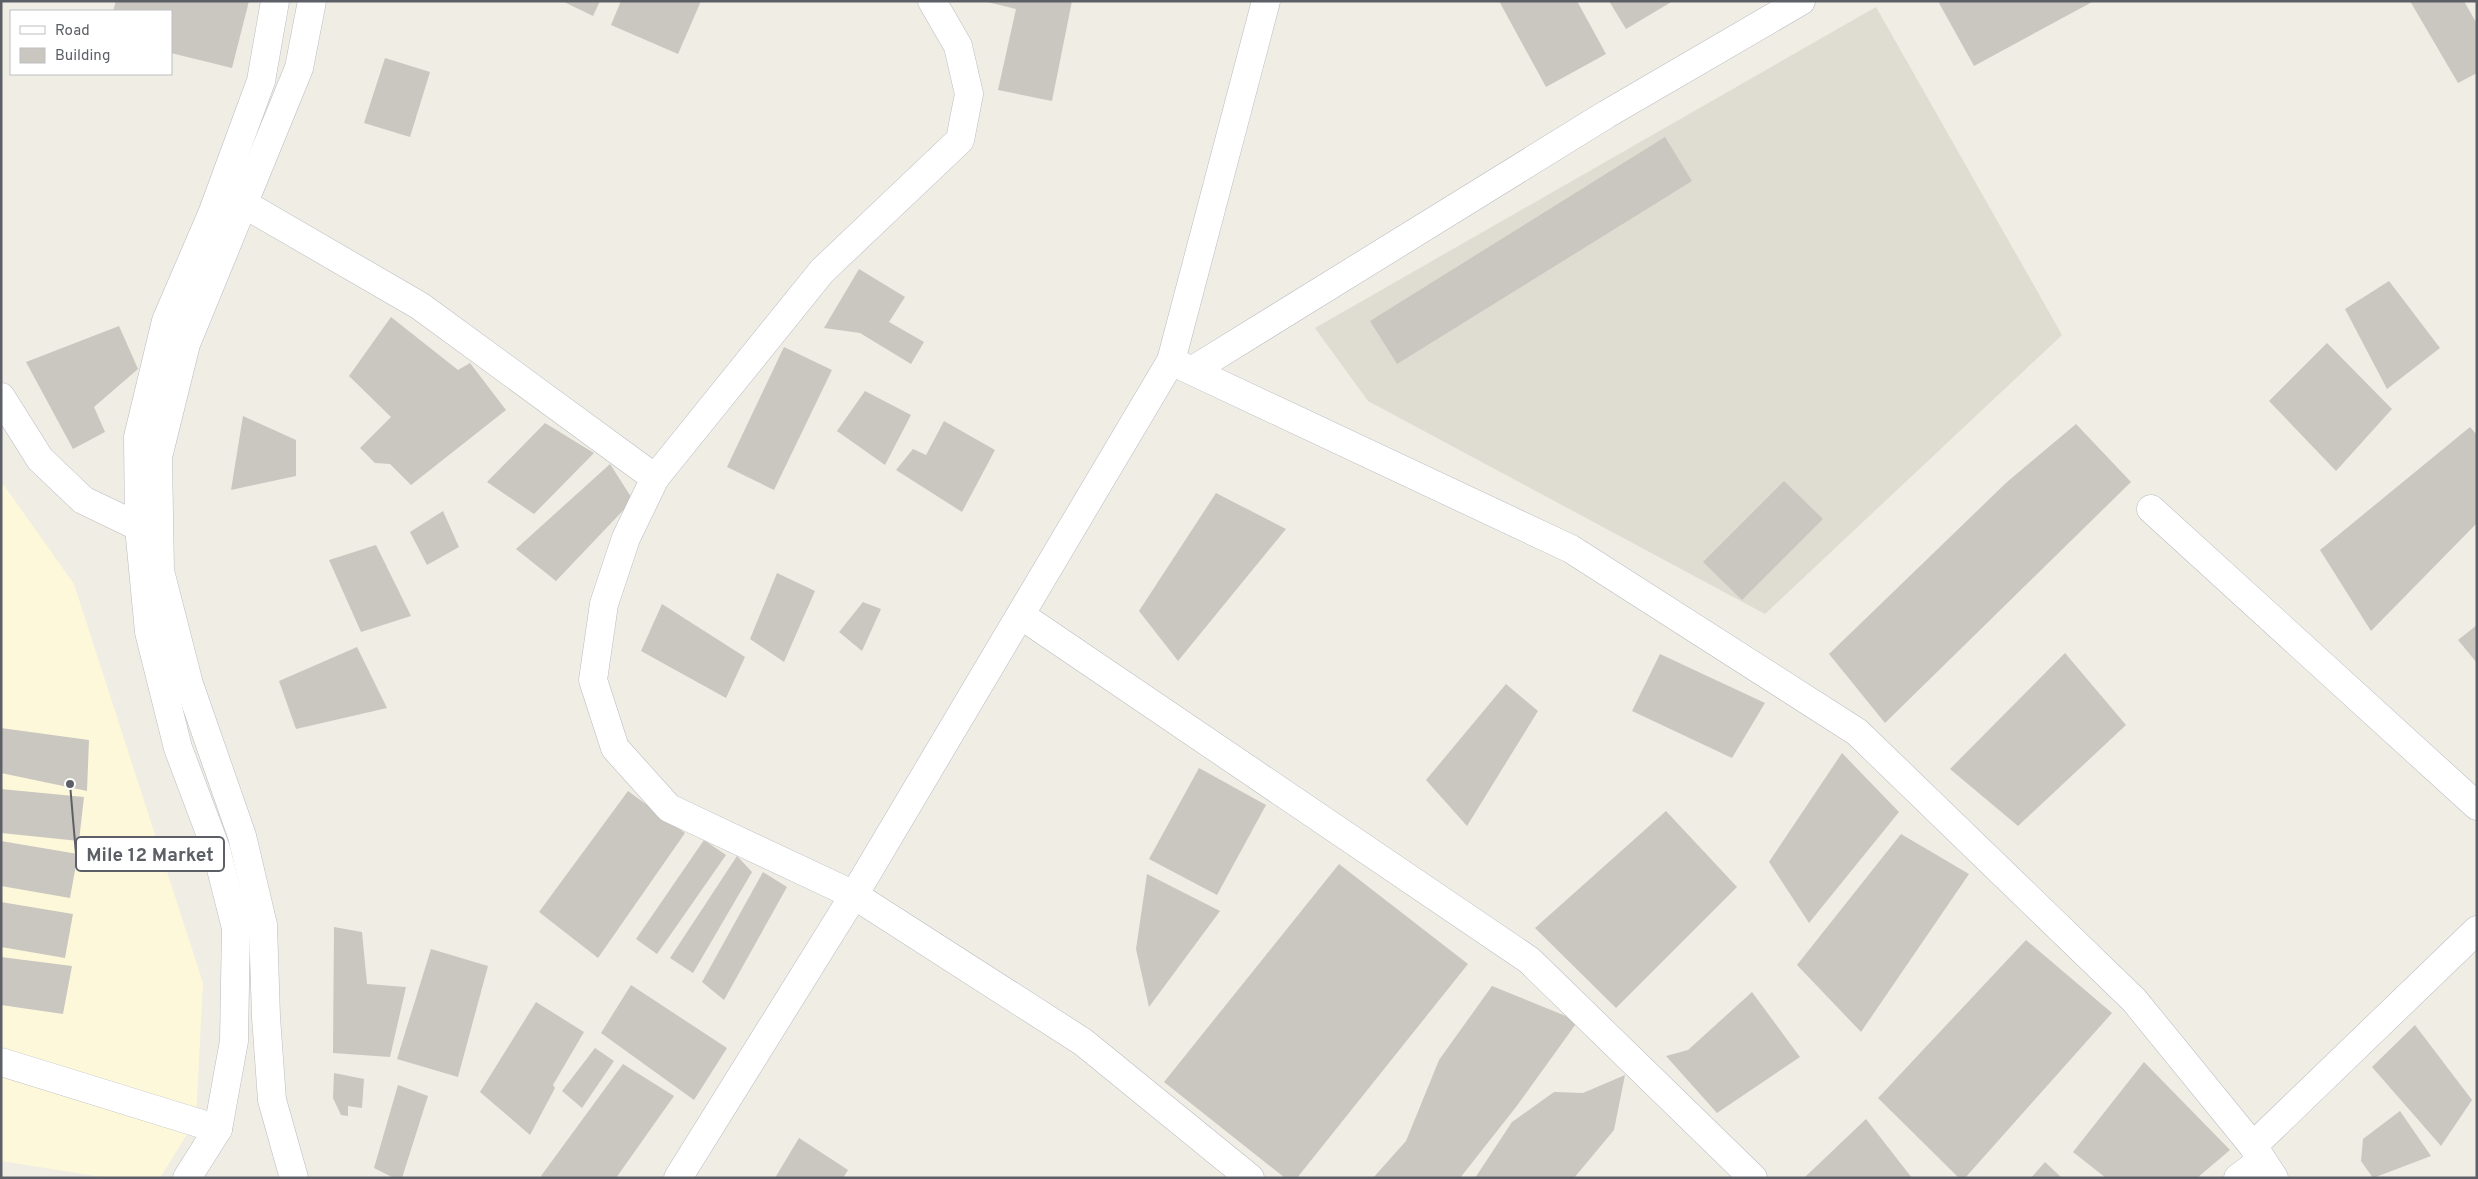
<svg xmlns="http://www.w3.org/2000/svg" width="2478" height="1179" font-family="Overpass,sans-serif">
  <style>
    .commercial { fill: #fef8da }
    .education { fill: #dfdcd2 }
    .building { fill: #cac7c1 }
    .lines { fill: none; stroke-linecap: round; stroke-linejoin: round }
    .minor-casing { stroke: #b9bbc0; stroke-width: 29 }
    .minor { stroke: #fff; stroke-width: 28 }
    .leader { fill: none; stroke: #5c5f65; stroke-width: 2 }
    .callout-dot { fill: #5c5f65; stroke: #fff; stroke-width: 2 }
    .callout { fill: #fff; stroke: #5c5f65; stroke-width: 2 }
    .callout-label { font-size: 19px; text-anchor: middle; font-weight: bold; fill: #5c5f65 }
  </style>
  <rect width="100%" height="100%" fill="#efede4"/>
  <path class="commercial" d="M1,481l73,103 129,399 -7,137 -36,58h-52l-107,-17z"/>
  <path class="education" d="M1876,7l186,328 -297,279 -397,-213 -53,-73z"/>
  <g class="building">
    <path d="M116,1h133l-17,67 -61,-15v-42h-58z"/>
    <path d="M562,1h38l-7,15z"/>
    <path d="M621,1h80l-23,53 -67,-29z"/>
    <path d="M1072,1l-20,100 -54,-11 18,-81 -33,-8z"/>
    <path d="M1499,1h78l29,53 -60,33z"/>
    <path d="M1609,1h64l-47,28z"/>
    <path d="M1942,1h152l-120,65 -35,-63z"/>
    <path d="M2410,1h54l13,23v49l-19,10z"/>
    <path d="M385,58l45,14 -20,65 -46,-14z"/>
    <path d="M1665,137l27,44 -295,183 -27,-43z"/>
    <path d="M859,269l46,28 -16,25 35,20 -13,22 -51,-31 -36,-5z"/>
    <path d="M2389,281l51,67 -53,41 -42,-80z"/>
    <path d="M391,317l67,53 12,-7 36,47 -95,75 -21,-21 -15,-1 -15,-15 31,-31 -42,-41z"/>
    <path d="M119,326l19,43 -44,38 11,25 -32,17 -47,-87z"/>
    <path d="M2327,343l65,66 -56,62 -67,-70z"/>
    <path d="M784,347l48,23 -58,120 -47,-23z"/>
    <path d="M865,391l46,24 -26,50 -48,-34z"/>
    <path d="M243,416l53,24v36l-65,14z"/>
    <path d="M944,421l51,29 -33,62 -66,-42 17,-21 13,6z"/>
    <path d="M545,423l49,30 -60,61 -47,-32z"/>
    <path d="M2076,424l55,58 -246,241 -56,-69 178,-172z"/>
    <path d="M2470,427l7,8v88l-106,108 -51,-81z"/>
    <path d="M610,464l23,36 -77,81 -40,-32z"/>
    <path d="M1784,481l39,38 -81,81 -39,-38z"/>
    <path d="M1216,493l70,36 -108,132 -39,-50z"/>
    <path d="M443,511l16,36 -32,18 -17,-33z"/>
    <path d="M376,545l35,71 -50,16 -32,-72z"/>
    <path d="M777,573l38,18 -31,71 -34,-23z"/>
    <path d="M863,602l18,7 -19,42 -23,-19z"/>
    <path d="M662,604l83,53 -19,41 -85,-47z"/>
    <path d="M2477,625v38l-19,-23z"/>
    <path d="M357,647l30,61 -91,21 -17,-48z"/>
    <path d="M2065,653l61,72 -108,101 -68,-57z"/>
    <path d="M1660,654l105,49 -33,55 -100,-47z"/>
    <path d="M1506,684l32,27 -71,115 -41,-46z"/>
    <path d="M1,728l88,12 -2,51 -86,-18z"/>
    <path d="M1842,753l57,59 -90,111 -40,-61z"/>
    <path d="M1199,768l67,37 -49,90 -68,-36z"/>
    <path d="M1,789l83,8 -5,44 -78,-8z"/>
    <path d="M628,791l57,42 -87,125 -59,-46z"/>
    <path d="M1666,811l71,76 -121,121 -81,-80z"/>
    <path d="M1901,834l68,40 -108,158 -64,-67z"/>
    <path d="M704,840l22,15 -69,99 -21,-15z"/>
    <path d="M1,841l77,13 -8,44 -69,-12z"/>
    <path d="M737,856l15,16 -59,101 -23,-15z"/>
    <path d="M1339,864l129,100 -171,214h-12l-121,-96z"/>
    <path d="M763,872l24,15 -63,113 -22,-18z"/>
    <path d="M1147,874l73,37 -71,96 -13,-58z"/>
    <path d="M1,902l72,12 -8,44 -64,-11z"/>
    <path d="M334,927l28,5 5,52 39,3 -16,70 -57,-4z"/>
    <path d="M2026,940l86,73 -147,165h-6l-81,-80z"/>
    <path d="M431,949l57,17 -30,111 -61,-18z"/>
    <path d="M1,957l71,9 -9,48 -62,-9z"/>
    <path d="M631,985l96,63 -33,52 -93,-67z"/>
    <path d="M1492,986l86,35 -62,86 -56,71h-87l33,-37 33,-81z"/>
    <path d="M1752,992l48,65 -83,56 -51,-57 22,-6z"/>
    <path d="M536,1002l48,30 -31,53 2,3 -25,47 -50,-43z"/>
    <path d="M2415,1025l57,75 -31,46 -69,-79z"/>
    <path d="M595,1048l19,13 -32,47 -20,-17z"/>
    <path d="M2144,1062l86,88 -33,28h-91l-33,-26z"/>
    <path d="M623,1064l51,32 -58,82h-72l-3,-2z"/>
    <path d="M334,1073l30,6 -2,29 -14,-2v10l-7,-1 -8,-17z"/>
    <path d="M1625,1075l-11,55 -40,48h-99l37,-56 42,-30 29,1z"/>
    <path d="M398,1085l30,11 -26,82h-8l-20,-10z"/>
    <path d="M2400,1111l31,45 -58,22 -12,-17 2,-22z"/>
    <path d="M1866,1119l46,59h-108z"/>
    <path d="M799,1138l49,32 -5,8h-68z"/>
    <path d="M2045,1162l17,16h-31z"/>
  </g>
  <g class="lines">
    <g class="minor-casing">
      <g id="minor">
        <path d="M932,1l26,45 11,48 -9,46 -138,131 -167,207 -29,60 -22,66 -11,76 22,68 54,60 185,87 229,147 167,136"/>
        <path d="M244,204l176,102 235,172"/>
        <path d="M1171,361l400,188 286,183 277,268 119,146 21,32"/>
        <path d="M1193,370l414,-256 194,-113"/>
        <path d="M1,397l39,62 43,41 56,27"/>
        <path d="M2151,509l326,297"/>
        <path d="M1022,616l507,344 224,218"/>
        <path d="M1,1062l217,67"/>
        <path d="M2253,1146l224,-216"/>
        <path d="M187,1178l31,-49 16,-88 2,-113 -20,-79 -38,-101 -29,-116 -10,-105 -1,-90 28,-116 46,-107 49,-133 14,-80"/>
        <path d="M294,1178l-22,-78 -6,-83 -3,-92 -21,-89 -53,-152 -29,-113 -2,-114 28,-113 113,-276 13,-67"/>
        <path d="M678,1178l176,-283 317,-534 95,-360"/>
        <path d="M2238,1178l24,-18"/>
      </g>
    </g>
    <use href="#minor" class="minor"/>
  </g>
  <path class="leader" d="M70 784L76 854"/>
  <circle class="callout-dot" cx="70" cy="784" r="5"/>
  <rect class="callout" x="76" y="837" width="148" height="34" rx="5"/>
  <g class="callout-label">
    <text x="150" y="861">Mile 12 Market</text>
  </g>
  <rect width="2478" height="1179" fill="none" stroke="#5c5f65" stroke-width="5"/>
  <rect x="10" y="10" width="162" height="65" fill="#ffffff" stroke="#bebfc1"/>
  <rect x="20" y="26" width="25" height="8" fill="#ffffff" stroke="#bebfc1"/>
  <text x="55" y="35" font-size="15" fill="#5c5f65">Road</text>
  <rect x="20" y="48" width="25" height="15" fill="#cac7c1" stroke="#bebfc1"/>
  <text x="55" y="60" font-size="15" fill="#5c5f65">Building</text>
</svg>
